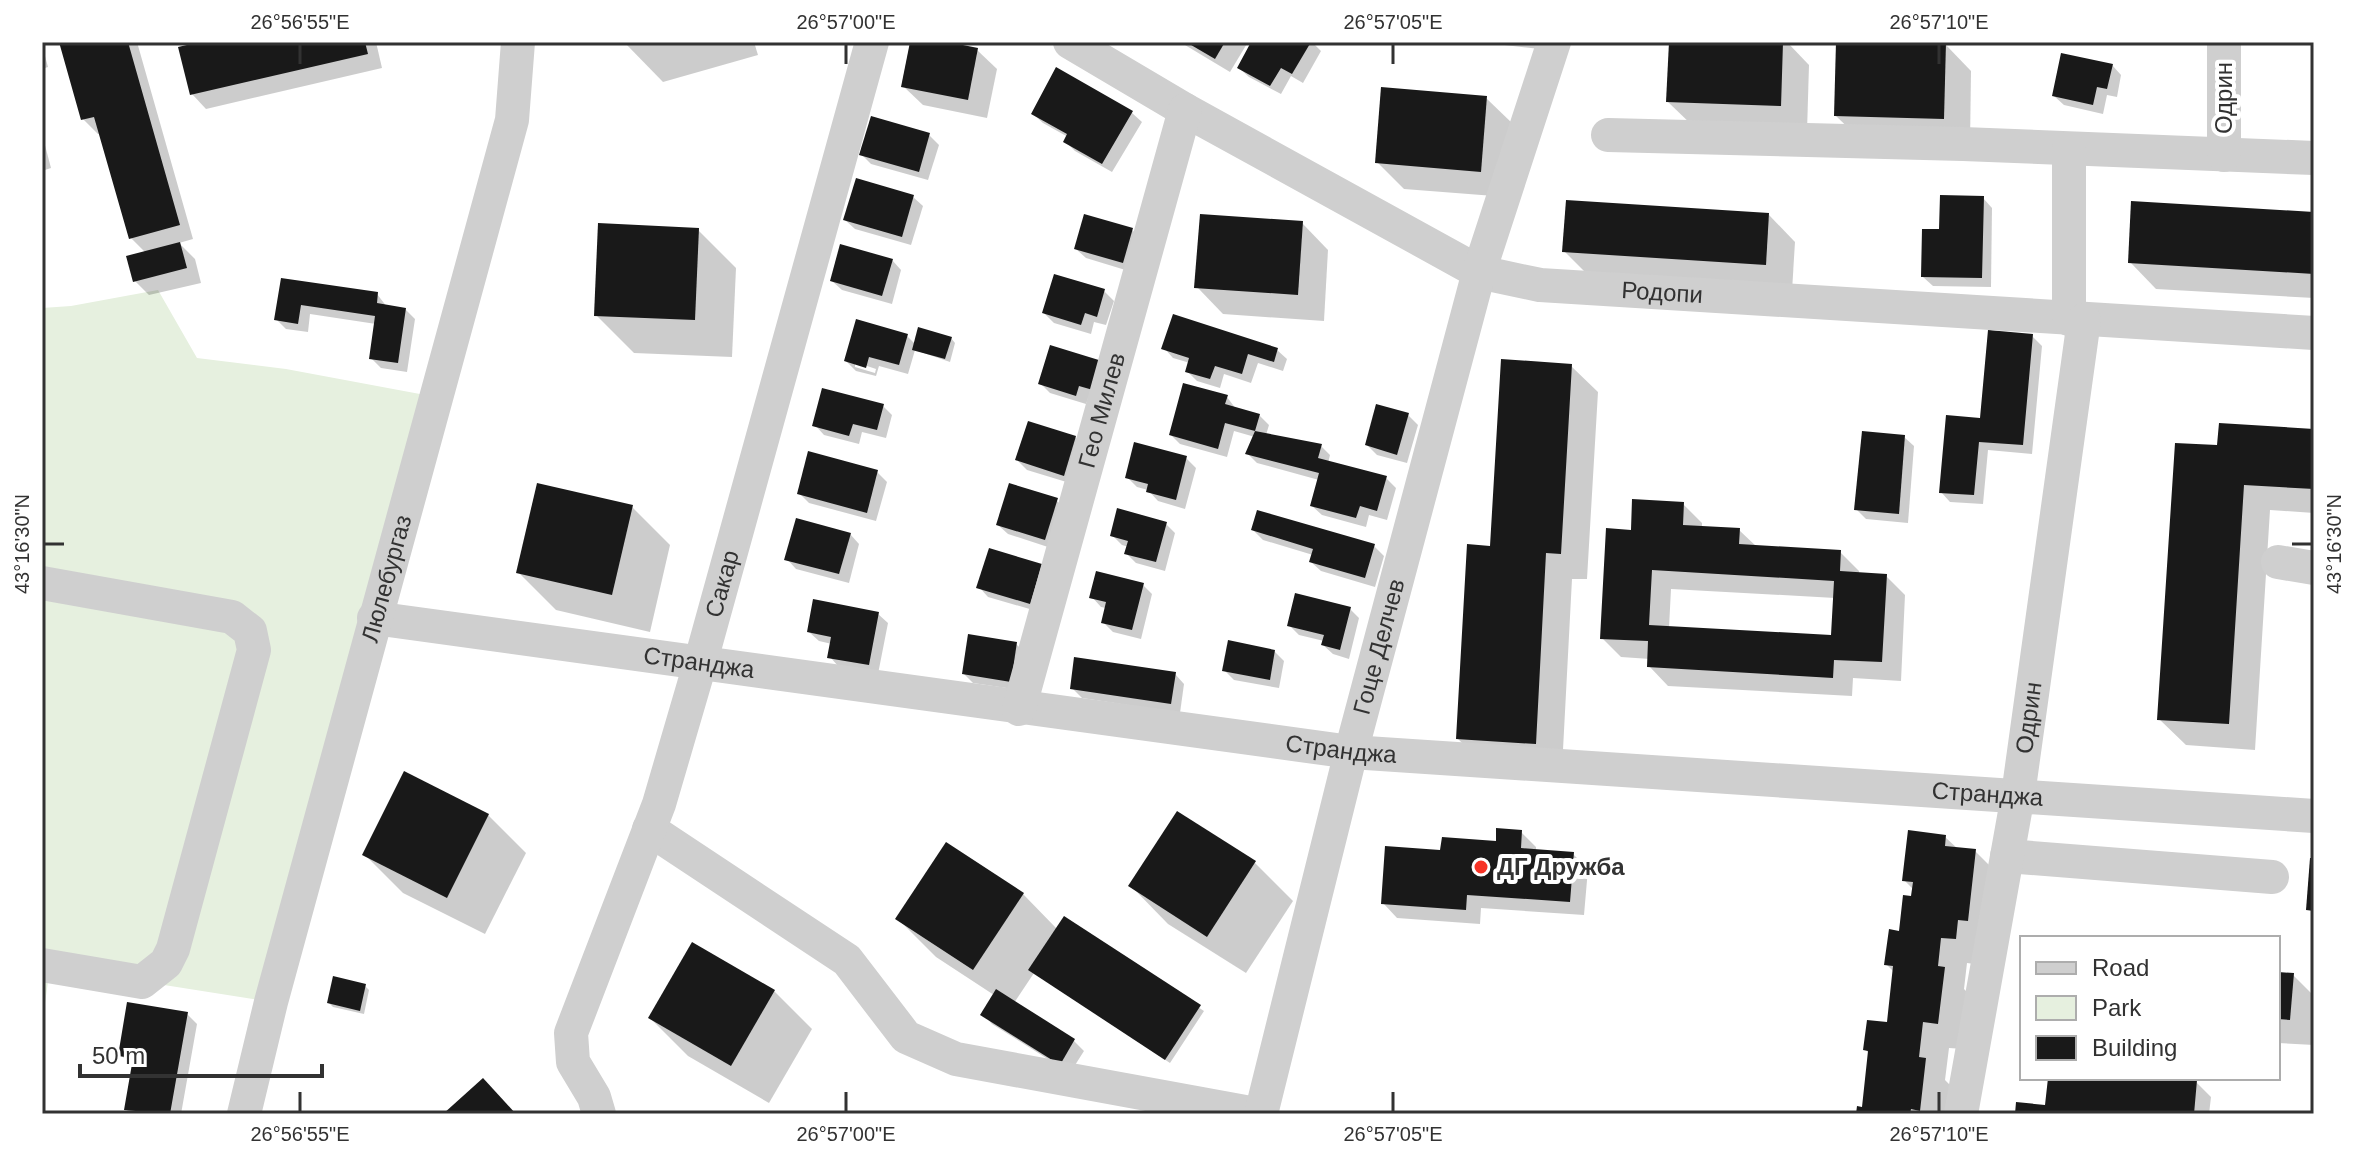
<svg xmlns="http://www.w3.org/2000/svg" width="2356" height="1156" font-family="Arial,sans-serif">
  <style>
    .green { fill: #e6f0df }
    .shadow { fill: #0003; fill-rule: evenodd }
    .building { fill: #191919; fill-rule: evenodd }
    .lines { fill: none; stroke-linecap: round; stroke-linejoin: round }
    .minor { stroke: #cfcfcf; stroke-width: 34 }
    .ticks { fill: none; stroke: #323232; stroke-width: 3 }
    .poi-dot { fill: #f73326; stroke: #fff; stroke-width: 3 }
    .labels { text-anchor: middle; stroke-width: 8; stroke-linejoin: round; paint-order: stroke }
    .street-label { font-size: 24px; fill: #323232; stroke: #fff }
    .poi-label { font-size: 24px; font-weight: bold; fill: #323232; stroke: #fff; text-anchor: start }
    .neatline { fill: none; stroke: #323232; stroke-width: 3 }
    .ticks-label { font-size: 20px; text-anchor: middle; fill: #323232 }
  </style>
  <rect width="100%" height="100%" fill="#fff"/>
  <path class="green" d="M158,290l39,68 89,11 150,28 -165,605 -221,-35 -8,58v-717l29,-2z"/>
  <g class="shadow">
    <path d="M61,42h76l56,197 -14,4 16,16 6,24 -52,12 -14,-14 11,-28 -15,-15 -30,-105 -3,1 -15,-15z"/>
    <path d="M209,42h167l6,26 -176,41 -14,-15z"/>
    <path d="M624,42h130l4,13 -95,27z"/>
    <path d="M912,42h25l40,8 20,19 -10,49 -64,-13 -20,-19z"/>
    <path d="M1180,42h68l-18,30z"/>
    <path d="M1254,42h58l9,9 -18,32 -12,-7 -10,18 -32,-17 -10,-9z"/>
    <path d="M1478,42h62v7z"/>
    <path d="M1671,42h116l22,23 -2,67 -112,-4 -27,-26z"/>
    <path d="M1838,42l107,2 26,27 -1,74 -107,-3 -27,-26z"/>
    <path d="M42,45l6,22 -6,2z"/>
    <path d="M2112,65l9,10 -4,22 -10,-2 -4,19 -39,-9 -10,-9z"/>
    <path d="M1486,98l27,26 -6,73 -103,-8 -27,-27z"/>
    <path d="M1132,113l10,9 -30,50 -37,-21 -10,-10 3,-4 -25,-14 -10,-9z"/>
    <path d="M42,134l9,34 -9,3z"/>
    <path d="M929,135l10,10 -11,35 -57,-16 -10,-10z"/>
    <path d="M913,197l10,9 -12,39 -56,-16 -10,-9z"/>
    <path d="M1983,198l9,10 -1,79 -58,-1 -10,-9 18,-46z"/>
    <path d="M2314,214v84l-158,-9 -26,-27z"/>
    <path d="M1769,215l26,27 -3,49 -201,-13 -27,-27z"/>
    <path d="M1302,223l26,27 -4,71 -101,-7 -26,-27z"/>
    <path d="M698,230l38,38 -4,89 -98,-4 -38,-38z"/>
    <path d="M1132,230l10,9 -10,33 -46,-14 -10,-9z"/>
    <path d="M892,260l9,10 -9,34 -50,-14 -10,-9z"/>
    <path d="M282,281l95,13 10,13 18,2 10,10 -8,53 -26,-4 -10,-10 5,-34 -66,-10 -2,18 -22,-3 -9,-9z"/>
    <path d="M1104,291l10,10 -8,24 -12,-3 -3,12 -37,-11 -10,-10z"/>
    <path d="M907,336l8,8 36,-6 4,5 -5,19 -35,-12 -7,24 -29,-8 -3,10 -20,-5 -10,-10zM855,362l21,7 -1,4 -20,-6z"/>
    <path d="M2032,336l10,10 -10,108 -44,-4 -5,54 -33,-2 -9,-10z"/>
    <path d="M1164,348l113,2 10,9 -4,12 -25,-8 -7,20 -27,-9 -4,14 -23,-7 -10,-10 3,-8 -17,-5z"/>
    <path d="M1101,363l-15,41 -36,-11 -10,-10z"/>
    <path d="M1571,366l27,26 -11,187h-15l-10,190 -77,-4 -27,-26 34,-191z"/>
    <path d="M1227,397l9,12 23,6 10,10 -3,10 55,11 9,9 -2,8 58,15 10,10 -9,32 -18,-5 -3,12 -44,-12 -10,-9 7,-26 -62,-17 -9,-9 7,-17 -21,-6 -7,26 -47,-13 -9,-9z"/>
    <path d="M883,406l9,9 -6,23 -24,-6 -3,12 -35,-9 -9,-10z"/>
    <path d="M1408,415l10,10 -11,38 -30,-8 -10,-10z"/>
    <path d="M2314,431v82l-44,-3 -15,240 -69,-5 -27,-26 60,-271z"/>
    <path d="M1075,437l10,10 -12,37 -46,-14 -10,-10z"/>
    <path d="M1904,437l10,9 -6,77 -42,-4 -10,-10z"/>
    <path d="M1186,458l10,10 -11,41 -27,-8 -10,-11 -11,-3 -10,-10z"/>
    <path d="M877,472l10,10 -11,39 -67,-18 -10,-10z"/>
    <path d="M1056,500l10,10 -12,39 -46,-15 -10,-9z"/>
    <path d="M1683,504l19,19v5l37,2 18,17 83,5 19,19v3l27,2 19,19 -4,86 -48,-3 -1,18 -184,-10 -19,-20 1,-7 -29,-2 -19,-19 30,-106zM1671,589l164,9 -2,39 -164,-9z"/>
    <path d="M632,507l38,38 -20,87 -94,-22 -38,-38z"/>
    <path d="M1166,524l9,9 -10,38 -29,-8 -9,-9 2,-7 -7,-2 -10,-10z"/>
    <path d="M1253,530l121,16 10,10 -9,31 -54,-16 -10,-9 2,-7 -50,-15z"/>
    <path d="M850,534l9,10 -10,39 -53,-14 -9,-10z"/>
    <path d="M1041,566l-1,46 -52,-15 -9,-10z"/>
    <path d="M1143,585l9,9 -11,45 -28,-7 -10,-10 3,-14 -5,-1 -9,-10z"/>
    <path d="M1350,609l9,9 -10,41 -16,-5 -10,-9 1,-4 -25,-6 -10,-10z"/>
    <path d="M878,614l10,9 -10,51 -39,-7 -9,-10 2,-13 -13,-3 -10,-9z"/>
    <path d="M1016,644l10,10 -6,36 -47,-7 -9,-9z"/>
    <path d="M1274,651l10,10 -5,27 -45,-8 -10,-10z"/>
    <path d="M1175,674l9,10 -4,29 -98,-15 -10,-10z"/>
    <path d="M488,815l38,38 -41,81 -82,-41 -38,-38z"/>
    <path d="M1521,832l15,15v4l37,3 15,15 -4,46 -103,-7 -1,16 -83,-6 -14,-15 59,-51 55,-9z"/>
    <path d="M1945,837l13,12 17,2 27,27 -20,87 -15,-2 -3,26 6,6 -6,54 -15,-1 -4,32 6,6 -3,28h-90l6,-5 6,-55 -5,-5 23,-25 6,-52 -8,-8 27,-66 1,-8 -10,-10z"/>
    <path d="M1255,863l38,38 -47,72 -78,-49 -37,-38z"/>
    <path d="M1023,894l34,35 7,-11 140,93 -34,52 -136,-90 -20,30 60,38 10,10 -14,22 -78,-49 -9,-10 11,-19 -58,-38 -38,-38z"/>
    <path d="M2278,974l15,1 21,21v49l-36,-2z"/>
    <path d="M365,986l4,4 -5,24 -31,-7 -4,-4z"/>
    <path d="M774,991l38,38 -43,74 -81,-47 -38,-38z"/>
    <path d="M187,1014l10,10 -16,90h-50l-5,-5 8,-44 -14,-10z"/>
    <path d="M2050,1078h103l43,4 15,15 -2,17h-192l30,-7z"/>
  </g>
  <g class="building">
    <path d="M59,42h69l52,183 -51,14 -35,-122 -13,3z"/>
    <path d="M200,42h165l3,12 -178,41 -12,-48z"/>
    <path d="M910,42h38l30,6 -10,52 -67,-13z"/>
    <path d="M1186,42h39l-10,17z"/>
    <path d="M1251,42h60l-19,32 -11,-6 -11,18 -33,-18z"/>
    <path d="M1669,42h114l-2,64 -115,-4z"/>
    <path d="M1836,42h110l-2,77 -110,-3z"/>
    <path d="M2061,53l52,11 -6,25 -10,-2 -4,18 -41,-9z"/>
    <path d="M1056,67l77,44 -31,53 -39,-22 4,-8 -36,-20z"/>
    <path d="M1381,87l106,9 -6,76 -106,-9z"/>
    <path d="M871,116l59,17 -11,39 -60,-17z"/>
    <path d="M856,178l58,17 -12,42 -59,-17z"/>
    <path d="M1940,195l44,1 -2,82 -61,-1 1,-48h17z"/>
    <path d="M1566,200l203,13 -3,52 -204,-13z"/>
    <path d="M2131,201l183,11v62l-186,-11z"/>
    <path d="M1084,214l49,14 -10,35 -49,-14z"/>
    <path d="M1200,214l103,7 -5,74 -104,-7z"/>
    <path d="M598,223l101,5 -4,92 -101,-4z"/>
    <path d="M180,242l7,26 -54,14 -7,-26z"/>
    <path d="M840,244l53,15 -11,37 -52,-15z"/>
    <path d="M1054,274l51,15 -8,28 -12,-4 -4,12 -39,-12z"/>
    <path d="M281,278l97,14 -1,11 29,5 -8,55 -29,-4 6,-43 -74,-11 -3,19 -24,-4z"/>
    <path d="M1173,314l105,34 -4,14 -26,-8 -6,20 -27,-8 -5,13 -25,-7 4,-14 -28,-9z"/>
    <path d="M856,319l52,15 -9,31 -30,-8 -3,11 -22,-7z"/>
    <path d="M918,327l34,10 -7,22 -33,-9z"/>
    <path d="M1988,330l45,4 -10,111 -44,-3 -5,53 -35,-2 7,-78 34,3z"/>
    <path d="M1050,345l52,16 -9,29 -14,-4 -3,10 -38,-12z"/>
    <path d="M1501,359l71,5 -11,190 -15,-1 -10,191 -80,-5 11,-195 23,2z"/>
    <path d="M1183,383l45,12 -3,9 35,10 -5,17 -30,-8 -7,26 -49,-14z"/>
    <path d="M822,388l62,16 -7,26 -24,-6 -4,12 -37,-10z"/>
    <path d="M1376,404l33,9 -12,42 -32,-10z"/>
    <path d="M1028,421l48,15 -12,40 -49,-16z"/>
    <path d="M2219,423l95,6v60l-70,-4 -15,239 -72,-4 18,-277 42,2z"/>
    <path d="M1255,431l67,13 -4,14 69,18 -10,35 -17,-5 -4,12 -46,-12 9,-33 -74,-19z"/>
    <path d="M1862,431l43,4 -6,79 -45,-4z"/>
    <path d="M1134,442l53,14 -11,44 -30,-8 2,-8 -23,-6z"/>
    <path d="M808,451l70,19 -11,43 -70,-19z"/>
    <path d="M537,483l96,22 -21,90 -96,-22z"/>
    <path d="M1009,483l49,15 -13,42 -49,-15z"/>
    <path d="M1632,499l52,3 -1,23 57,3 -1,16 102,6 -1,21 47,3 -5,88 -48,-2 -1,18 -186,-11 1,-26 -48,-2 6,-111 25,2zM1652,570l182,11 -3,54 -182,-10z"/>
    <path d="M1117,508l50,14 -11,40 -32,-8 4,-13 -18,-5z"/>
    <path d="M1257,510l118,34 -10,34 -56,-16 4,-13 -62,-19z"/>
    <path d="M796,518l55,15 -12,41 -55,-14z"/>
    <path d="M989,548l53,16 -12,40 -54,-16z"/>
    <path d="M1096,571l48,12 -12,47 -31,-7 5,-21 -17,-4z"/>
    <path d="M1295,593l56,14 -11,43 -19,-5 3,-10 -37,-9z"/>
    <path d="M813,599l66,13 -10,53 -42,-7 4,-21 -24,-5z"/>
    <path d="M968,634l49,8 -6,40 -49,-8z"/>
    <path d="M1228,640l47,10 -5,30 -48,-9z"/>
    <path d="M1074,657l102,15 -5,32 -101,-15z"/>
    <path d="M404,771l85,43 -42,84 -85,-43z"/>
    <path d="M1177,811l79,50 -49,76 -79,-51z"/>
    <path d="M1496,828l26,2 -1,18 53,4 -4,50 -103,-7 -1,15 -85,-6 4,-58 55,4 2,-13 54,4z"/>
    <path d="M1908,830l38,5 -1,11 31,3 -8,72 -10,-1 -2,19 -15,-1 -3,28 7,1 -7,57 -15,-2 -4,35 7,1 -6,53 -9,-2 -1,5h-54l1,-8 5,1 6,-56 -5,-1 4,-30 20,2 6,-56 -9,-1 5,-36 10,2 4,-36 8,1 2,-14 -11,-1z"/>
    <path d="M946,842l78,51 -51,77 -78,-51z"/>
    <path d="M2310,858h4v53l-8,-1z"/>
    <path d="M1064,916l137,89 -36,55 -137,-90z"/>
    <path d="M692,942l83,48 -44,76 -83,-48z"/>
    <path d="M2278,972l16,1 -4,47 -12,-1z"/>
    <path d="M333,976l33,8 -6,27 -33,-8z"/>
    <path d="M996,989l79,50 -15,26 -80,-50z"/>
    <path d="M127,1002l61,10 -18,102 -46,-4 9,-52 -15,-2z"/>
    <path d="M483,1078l33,36h-73z"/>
    <path d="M2048,1078l149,2 -3,34h-179l1,-12 29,3z"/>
  </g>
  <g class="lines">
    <g class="minor">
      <path id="s1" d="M1070,42l115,68 294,162 61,13 774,48"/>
      <path d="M1608,135l355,9 351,14"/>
      <path d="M2224,155v-113"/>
      <path d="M2069,319v-170"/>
      <path d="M2278,562l36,6"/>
      <path d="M42,583l190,34 18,14 4,19 -81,299 -7,14 -24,19 -100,-17"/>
      <path id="s2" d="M374,618l977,134 963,64"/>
      <path id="s3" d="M1019,709l166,-599"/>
      <path d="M649,829l198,131 59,77 50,22 300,55"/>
      <path d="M2007,856l265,21"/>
      <path id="s4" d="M244,1114l27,-112 241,-882 6,-78"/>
      <path id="s5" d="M599,1114l-5,-17 -21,-35 -2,-29 88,-229 41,-140 172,-622"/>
      <path id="s6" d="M1261,1114l90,-362 128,-480 75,-230"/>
      <path id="s7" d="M1961,1114l57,-319 66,-475"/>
    </g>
  </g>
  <path class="ticks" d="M300,44v20M846,44v20M1393,44v20M1939,44v20M44,544h20M2292,544h20M300,1092v20M846,1092v20M1393,1092v20M1939,1092v20"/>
  <circle class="poi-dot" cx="1481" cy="867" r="8"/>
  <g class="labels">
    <g class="street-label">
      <text transform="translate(2224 98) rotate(-90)" y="8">Одрин</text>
      <text dy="8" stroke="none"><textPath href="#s1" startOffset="654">Родопи</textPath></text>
      <text dy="8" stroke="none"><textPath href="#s3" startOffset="310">Гео Милев</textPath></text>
      <text dy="8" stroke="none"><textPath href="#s4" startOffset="554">Люлебургаз</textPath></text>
      <text dy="8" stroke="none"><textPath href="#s5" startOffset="562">Сакар</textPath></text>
      <text dy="8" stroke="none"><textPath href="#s6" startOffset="482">Гоце Делчев</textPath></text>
      <text dy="8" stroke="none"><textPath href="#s2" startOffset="328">Странджа</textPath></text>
      <text dy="8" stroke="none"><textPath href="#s7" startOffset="402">Одрин</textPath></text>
      <text dy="8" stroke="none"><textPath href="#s2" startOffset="976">Странджа</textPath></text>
      <text dy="8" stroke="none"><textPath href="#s2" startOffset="1624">Странджа</textPath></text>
    </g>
    <g class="poi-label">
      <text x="1497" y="875">ДГ Дружба</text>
    </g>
  </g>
  <rect width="2356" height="1156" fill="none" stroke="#ffffff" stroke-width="88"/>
  <rect x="2020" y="936" width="260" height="144" fill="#ffffff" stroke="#adadad" stroke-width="2"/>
  <rect x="2036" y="962" width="40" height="12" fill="#cfcfcf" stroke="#adadad" stroke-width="2"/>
  <text x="2092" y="976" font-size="24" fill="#323232">Road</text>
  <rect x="2036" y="996" width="40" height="24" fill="#e6f0df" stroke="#adadad" stroke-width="2"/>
  <text x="2092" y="1016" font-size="24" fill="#323232">Park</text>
  <rect x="2036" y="1036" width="40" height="24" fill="#191919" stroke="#adadad" stroke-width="2"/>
  <text x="2092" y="1056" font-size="24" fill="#323232">Building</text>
  <path d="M80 1064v12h242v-12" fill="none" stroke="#323232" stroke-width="4"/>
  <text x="92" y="1064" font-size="24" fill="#323232" stroke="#ffffff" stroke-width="6" paint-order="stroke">50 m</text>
  <rect x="44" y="44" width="2268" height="1068" class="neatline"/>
  <g class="ticks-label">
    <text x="300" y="29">26°56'55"E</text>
    <text x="846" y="29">26°57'00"E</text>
    <text x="1393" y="29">26°57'05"E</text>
    <text x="1939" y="29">26°57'10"E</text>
    <text transform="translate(22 544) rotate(-90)" y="7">43°16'30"N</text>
    <text transform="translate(2334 544) rotate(-90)" y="7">43°16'30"N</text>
    <text x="300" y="1141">26°56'55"E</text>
    <text x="846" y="1141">26°57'00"E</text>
    <text x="1393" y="1141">26°57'05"E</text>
    <text x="1939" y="1141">26°57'10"E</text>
  </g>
</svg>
